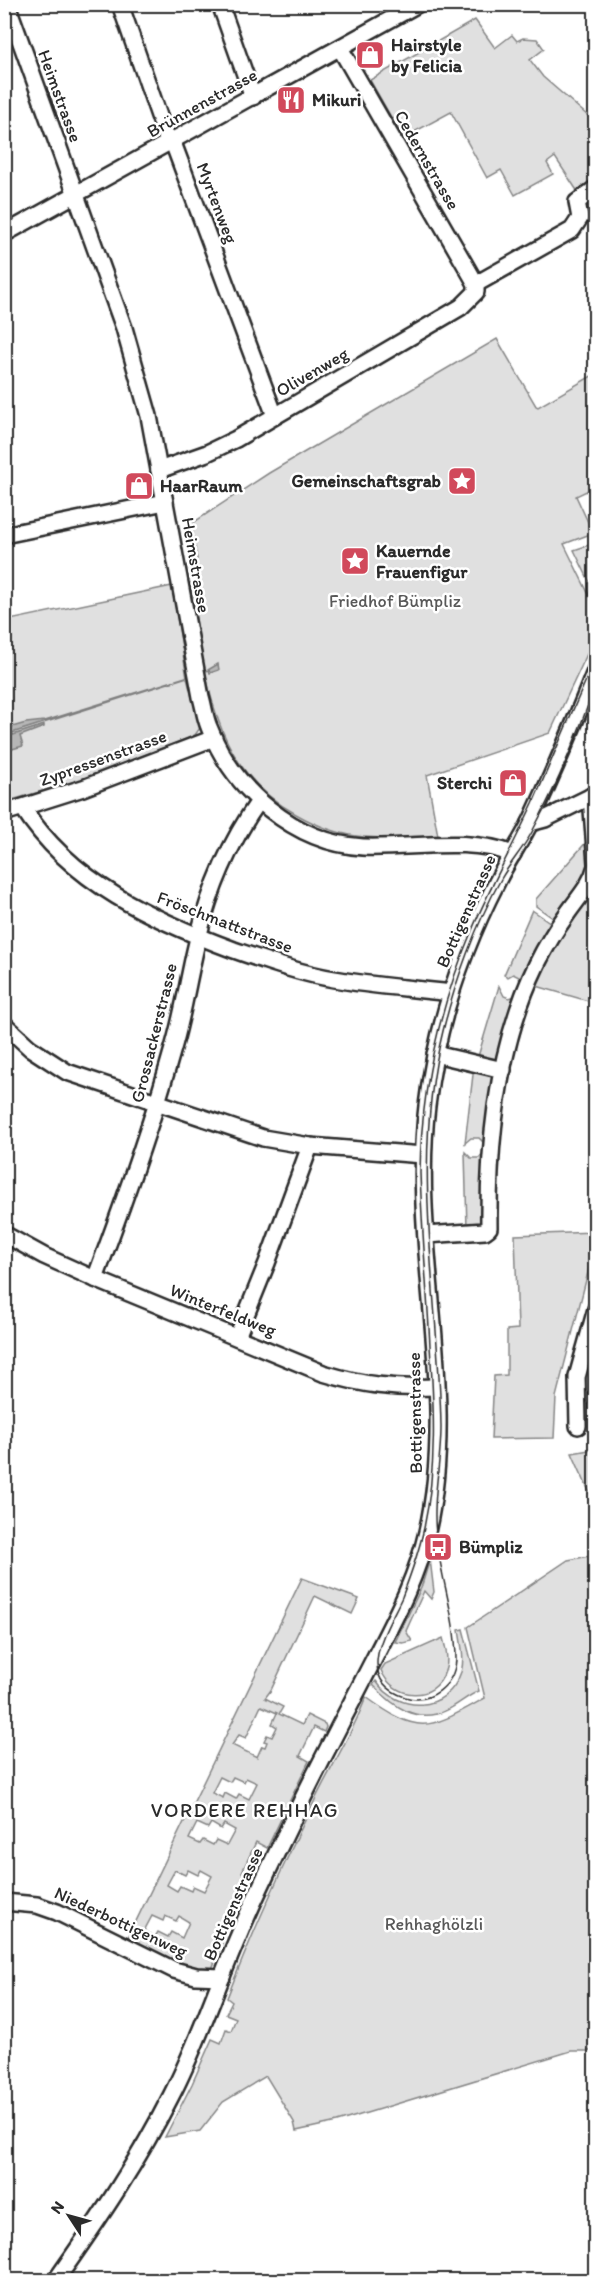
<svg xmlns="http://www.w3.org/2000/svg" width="600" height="2285" font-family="Itim,sans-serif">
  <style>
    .green { fill: #e0e0e0; stroke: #868686; stroke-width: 1.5; fill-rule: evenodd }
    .water { fill: #b6b6b6; stroke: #7e7e7e; stroke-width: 1.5 }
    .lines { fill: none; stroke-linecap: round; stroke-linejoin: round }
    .minor-casing { stroke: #2b2b2b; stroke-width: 20 }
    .minor { stroke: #fff; stroke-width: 15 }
    .tram { stroke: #2b2b2b; stroke-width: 1.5 }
    .labels { text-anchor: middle; stroke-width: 5; stroke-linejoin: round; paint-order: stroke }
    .poi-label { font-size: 18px; font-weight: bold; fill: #2b2b2b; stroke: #fff; text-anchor: start }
    .street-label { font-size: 18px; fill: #2b2b2b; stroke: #fff }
    .park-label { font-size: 18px; fill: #585858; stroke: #fff }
    .neighbourhood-label { font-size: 20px; letter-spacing: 1.5px; fill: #2b2b2b; stroke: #fff }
  </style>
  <rect width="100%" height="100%" fill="#fff"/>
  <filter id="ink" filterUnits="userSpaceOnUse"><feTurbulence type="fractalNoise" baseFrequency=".0167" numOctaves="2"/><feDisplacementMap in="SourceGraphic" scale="12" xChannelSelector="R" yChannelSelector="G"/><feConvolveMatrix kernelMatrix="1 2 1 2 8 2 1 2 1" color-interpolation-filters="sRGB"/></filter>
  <g filter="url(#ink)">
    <g class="green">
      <path d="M475,20l20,28 17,-13 5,6 6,-3 14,1 7,10 -14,11 13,17 52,45v60l-13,9 -6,-2 -21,-32 -8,6 6,11 -38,21 -14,-25 -14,8 -36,-66 -48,26 -33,-58z"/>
      <path d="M497,339l39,67 2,1 57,-33v113l-19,9 17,37 -29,11 31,63v30l-45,96 -123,42 11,61c-25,1 -49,3 -74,1 -25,-2 -47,-11 -68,-23 -88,-47 -90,-144 -106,-231l6,-1 2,-14 -4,-4 3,-5 -6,-35 78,-51z"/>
      <path d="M595,543h1l-1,50 -21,-43z"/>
      <path d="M172,586l15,92 13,50 -5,7 -9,4 -106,41 -75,22v-181z"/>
      <path d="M589,839l1,34 -33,48 -21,-15v-7z"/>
      <path d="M595,880v123l-62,-18 6,-15z"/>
      <path d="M532,910l22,15 -30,58 -4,-1 -1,-5 -6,-3 -5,3 -4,-2z"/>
      <path d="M499,986l5,10 5,2 10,-3 -21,69 -21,-4z"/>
      <path d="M474,1066l21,9 -8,71 -8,-8h-8l-6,5z"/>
      <path d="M465,1152l6,6h8l5,-6 1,71 -18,6z"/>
      <path d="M595,1232v13l-39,152 -2,41 -63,1 3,-63 13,-1v-45l11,-1 -3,-94z"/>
      <path d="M595,1439v66l-23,-52 17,-3z"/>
      <path d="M595,1555v496h-24l-234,71 -41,9 -2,-9 -28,-46 -43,26 -23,29 -35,6 27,-53 20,-45 9,4 5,-14 5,2 5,-13 -10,-4 6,-12 -5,-4c25,-66 55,-130 86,-194 17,-36 39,-69 53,-107 55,40 63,32 119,1l-17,-71 100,-67z"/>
      <path d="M430,1559l4,33 -3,7 -7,-8 -18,40 6,10 -9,2 -8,-1 26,-54z"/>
      <path d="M302,1578l57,21 -7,15 -37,-18 -44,94 -6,8 18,9 -4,7 23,11 5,-10 18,9 1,3 -2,5 -10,-5 -14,29 9,5 -42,87 -11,-6 -14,30 9,5 -3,6 3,2 -18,29 -21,55 -18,3 -68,-30zM261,1706l16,7 -5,11 5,3 -5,10 -5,-2 -3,6 3,1 -2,5 -3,-1 -5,11 -25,-12 7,-10 7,3zM220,1777l10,5 3,-5 11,5 2,-4 11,5 -8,16 -10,-5 -3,5 -11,-6 -2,5 -11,-5zM197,1823l11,5 3,-5 10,6 3,-5 11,6 -8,15 -11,-5 -3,5 -10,-5 -3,4 -11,-5zM175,1870l10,5 3,-5 10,5 3,-5 11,6 -8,15 -11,-5 -2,5 -11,-5 -3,5 -10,-6zM152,1916l11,5 2,-5 11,5 3,-5 10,6 -7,16 -11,-6 -3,5 -10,-5 -3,5 -11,-6z"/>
      <path d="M463,1629l16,62c-12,5 -21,14 -32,19 -30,15 -54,-4 -74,-25l3,-4c22,32 71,33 85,-9 4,-13 0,-28 -2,-42z"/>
      <path d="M443,1638c3,11 6,23 2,33 -10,33 -53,28 -64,-1l4,-6z"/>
    </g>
    <path class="water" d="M218,664l1,6 -9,3 -1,-3 -197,63 1,2 31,-10v2l-24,9 3,10 -18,5v-22l21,-6 19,-2 163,-51z"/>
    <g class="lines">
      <g class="minor-casing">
        <g id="minor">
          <path d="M7,4l117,324 25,88 52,281c3,10 4,21 8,30 24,63 86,116 154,120 50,2 102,-11 150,7"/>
          <path d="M120,4l46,132 9,12 100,268"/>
          <path d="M220,4l33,93"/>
          <path d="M4,234l414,-230"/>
          <path d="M476,284l96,-54 8,-12 -3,-16 19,-14"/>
          <path d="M159,470l48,-17 29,-14 225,-132 15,-15v-8l-5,-9 -131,-227"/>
          <path d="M4,535l161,-33"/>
          <path d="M591,796l5,68"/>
          <path d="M23,808c48,75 130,112 211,142 32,11 65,23 100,29 39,7 78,9 117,14"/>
          <path d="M4,813l79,-25 131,-50"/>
          <path d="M530,823l15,-4 51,-25"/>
          <path d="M4,1024l26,24 37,24 196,66 47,8 113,9"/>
          <path d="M435,1054l68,16"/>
          <path d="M4,1234l40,22 51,23 228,94c40,12 71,16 113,14"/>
          <path d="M426,1235l59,-4 4,-3c-1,-88 9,-184 48,-264 8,-16 17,-32 28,-47 11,-17 26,-31 31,-51"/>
          <path d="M95,1279c29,-77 57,-155 79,-234 10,-35 15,-71 24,-107 12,-49 32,-96 61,-137"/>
          <path d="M237,1337l30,-74 43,-117"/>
          <path d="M578,1426l-1,-49 19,-68"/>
          <path d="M4,1902l33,3 20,7 117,58 22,6 26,1"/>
          <path d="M56,2280c41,-58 83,-120 115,-184 27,-52 45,-108 68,-161 19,-46 42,-90 63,-135 24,-49 50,-98 75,-147 20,-39 40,-77 50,-121 32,-140 -17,-285 0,-426 9,-78 34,-154 70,-224 10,-21 24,-40 34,-61 23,-50 45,-101 65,-152"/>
        </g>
      </g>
      <use href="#minor" class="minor"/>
      <path class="tram" d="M596,658c-22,48 -42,97 -63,145 -20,43 -43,84 -61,127 -33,78 -51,158 -52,243 2,58 7,115 10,173 4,61 7,121 -6,182 -5,23 -13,46 -22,69 -14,31 -50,82 3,100 26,8 49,-12 51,-37 0,-42 -16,-84 -20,-126 -4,-35 5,-71 5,-107 -2,-132 -31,-265 2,-396 12,-49 33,-107 58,-152 9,-16 22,-30 31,-47 25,-47 47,-99 64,-150"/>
    </g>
  </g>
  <defs>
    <g id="shop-square" transform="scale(1.5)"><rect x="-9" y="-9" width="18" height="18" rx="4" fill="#d1495b" stroke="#fff"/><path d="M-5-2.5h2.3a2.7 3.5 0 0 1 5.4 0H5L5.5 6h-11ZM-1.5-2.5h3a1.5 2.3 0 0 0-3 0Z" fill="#fff"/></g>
    <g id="restaurant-square" transform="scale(1.5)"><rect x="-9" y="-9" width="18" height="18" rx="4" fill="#d1495b" stroke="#fff"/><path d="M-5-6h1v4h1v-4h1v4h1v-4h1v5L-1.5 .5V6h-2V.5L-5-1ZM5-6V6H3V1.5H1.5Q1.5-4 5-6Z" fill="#fff"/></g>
    <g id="sight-square" transform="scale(1.5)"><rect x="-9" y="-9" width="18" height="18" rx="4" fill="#d1495b" stroke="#fff"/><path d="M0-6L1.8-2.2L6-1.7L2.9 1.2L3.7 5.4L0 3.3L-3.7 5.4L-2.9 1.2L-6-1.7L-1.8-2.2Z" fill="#fff"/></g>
    <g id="bus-square" transform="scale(1.5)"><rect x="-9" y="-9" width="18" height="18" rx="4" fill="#d1495b" stroke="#fff"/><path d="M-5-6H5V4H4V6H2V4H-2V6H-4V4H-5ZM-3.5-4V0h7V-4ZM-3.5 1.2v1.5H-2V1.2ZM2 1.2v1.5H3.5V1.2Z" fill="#fff"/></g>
  </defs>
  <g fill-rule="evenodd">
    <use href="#shop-square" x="370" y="55"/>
    <use href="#restaurant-square" x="291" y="100"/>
    <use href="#sight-square" x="462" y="481"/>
    <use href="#shop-square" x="139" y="486"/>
    <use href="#sight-square" x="355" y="561"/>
    <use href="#shop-square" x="513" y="783"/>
    <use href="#bus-square" x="438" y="1547"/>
  </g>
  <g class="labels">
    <g class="poi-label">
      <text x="391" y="51">Hairstyle<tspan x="391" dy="21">by Felicia</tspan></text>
      <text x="312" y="106">Mikuri</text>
      <text x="441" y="487" text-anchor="end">Gemeinschaftsgrab</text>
      <text x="160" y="492">HaarRaum</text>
      <text x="376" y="557">Kauernde<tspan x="376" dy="21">Frauenfigur</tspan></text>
      <text x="492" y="789" text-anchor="end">Sterchi</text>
      <text x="459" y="1553">Bümpliz</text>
    </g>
    <g class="street-label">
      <text transform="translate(60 96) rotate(70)" y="6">Heimstrasse</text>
      <text transform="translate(202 103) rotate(-29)" y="6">Brünnenstrasse</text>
      <text transform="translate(427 160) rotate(60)" y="6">Cedernstrasse</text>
      <text transform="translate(217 203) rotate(69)" y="6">Myrtenweg</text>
      <text transform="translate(312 372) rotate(-30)" y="6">Olivenweg</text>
      <text transform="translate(196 565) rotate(80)" y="6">Heimstrasse</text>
      <text transform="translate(103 758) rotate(-20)" y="6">Zypressenstrasse</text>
      <text transform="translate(466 911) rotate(-66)" y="6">Bottigenstrasse</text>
      <text transform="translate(225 922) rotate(21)" y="6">Fröschmattstrasse</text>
      <text transform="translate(154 1033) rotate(-76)" y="6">Grossackerstrasse</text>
      <text transform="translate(223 1310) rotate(22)" y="6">Winterfeldweg</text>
      <text transform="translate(415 1413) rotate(-91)" y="6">Bottigenstrasse</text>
      <text transform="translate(233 1904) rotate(-66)" y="6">Bottigenstrasse</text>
      <text transform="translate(121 1922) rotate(25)" y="6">Niederbottigenweg</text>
    </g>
    <g class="park-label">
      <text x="395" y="607">Friedhof Bümpliz</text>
      <text x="434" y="1930">Rehhaghölzli</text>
    </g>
    <g class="neighbourhood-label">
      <text x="245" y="1817">VORDERE REHHAG</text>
    </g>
  </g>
  <rect width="600" height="2285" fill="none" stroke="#fff" stroke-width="24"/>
  <rect x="12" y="12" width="576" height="2261" fill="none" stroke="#2b2b2b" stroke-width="2" filter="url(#ink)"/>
  <g transform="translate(69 2216) rotate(306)" stroke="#ffffff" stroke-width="4.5" paint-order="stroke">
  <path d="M0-4.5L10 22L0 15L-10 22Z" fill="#2b2b2b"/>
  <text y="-9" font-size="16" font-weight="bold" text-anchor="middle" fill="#2b2b2b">N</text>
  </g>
</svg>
